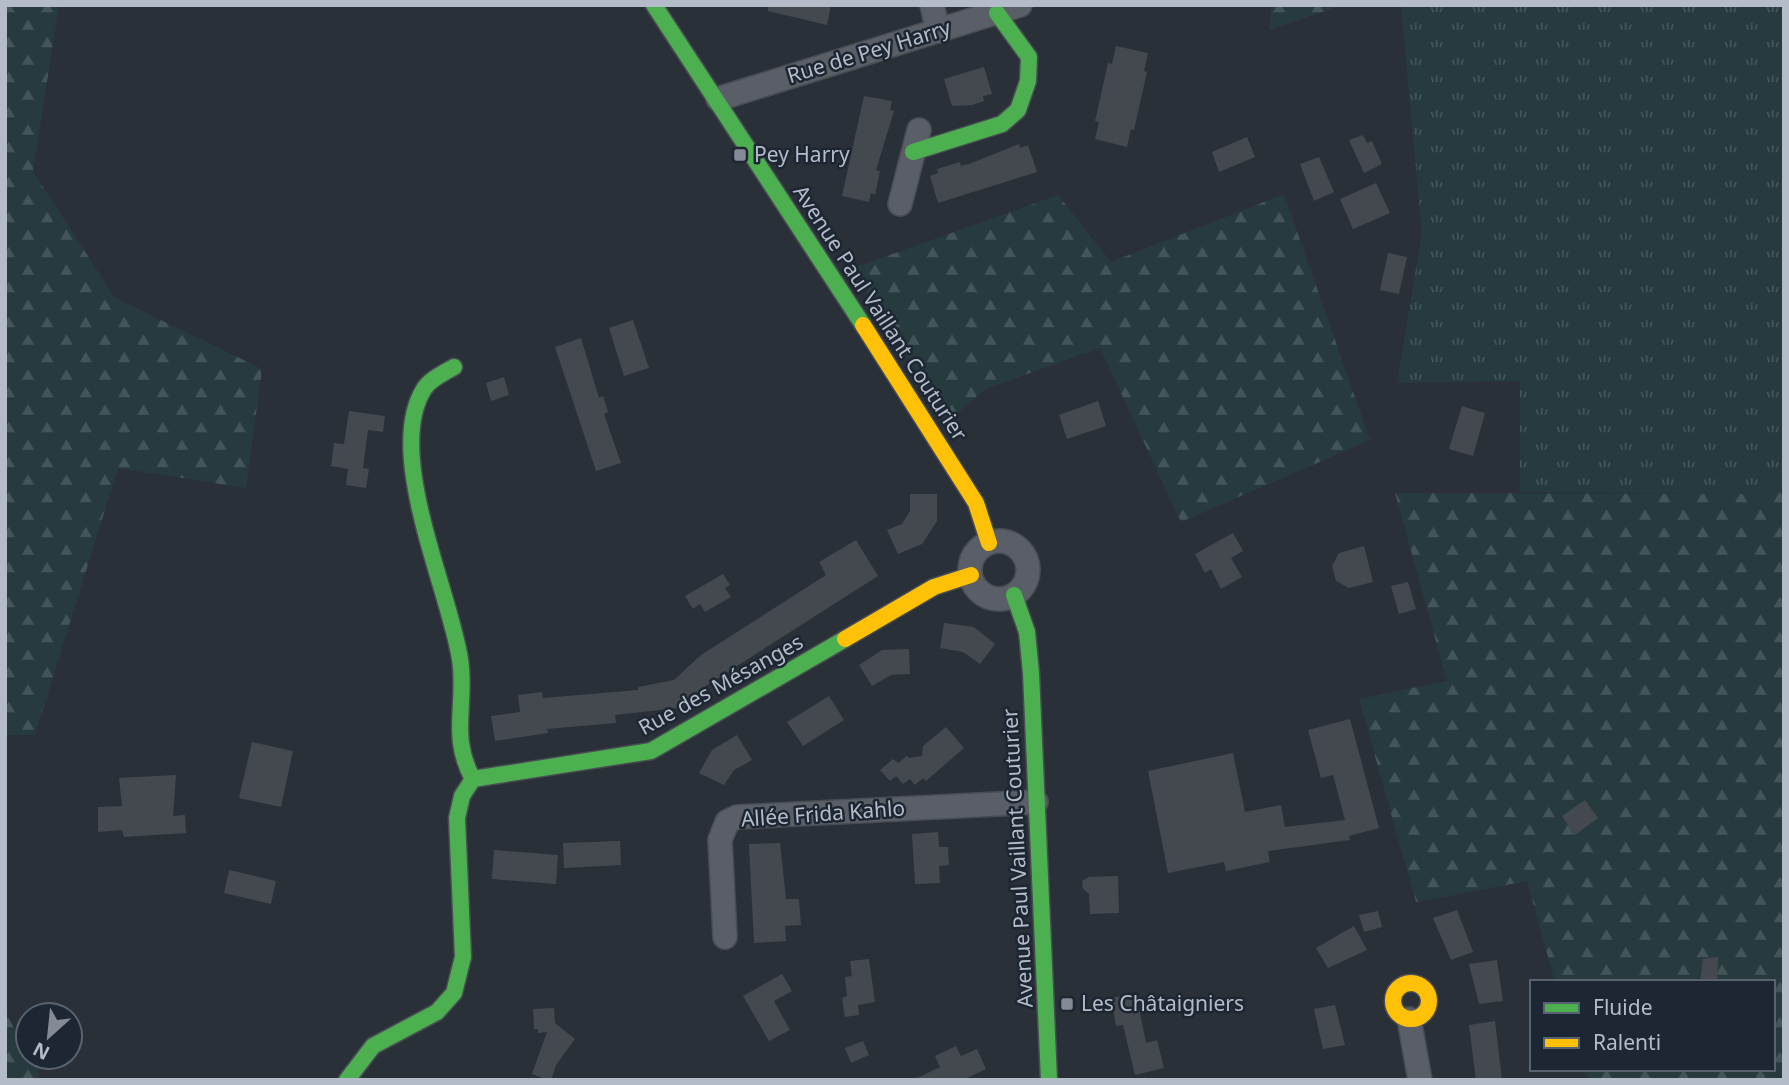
<svg xmlns="http://www.w3.org/2000/svg" width="1789" height="1085" font-family="'Noto Sans',sans-serif">
  <style>
    .grass { fill: url(#grass-tufts) }
    .forest { fill: url(#forest-firs) }
    .building { fill: #444950 }
    .lines { fill: none; stroke-linecap: round; stroke-linejoin: round }
    .street-casing { stroke: #484c53; stroke-width: 26 }
    .fast-casing { stroke: #484c53; stroke-width: 19 }
    .slow-casing { stroke: #484c53; stroke-width: 19 }
    .street { stroke: #5a5e66; stroke-width: 23 }
    .fast { stroke: #4caf50; stroke-width: 16 }
    .slow { stroke: #ffc107; stroke-width: 16 }
    .poi-dot { fill: #848b96; stroke: #1d2633; stroke-width: 2.5 }
    .labels { text-anchor: middle; stroke-width: 5; stroke-linejoin: round; paint-order: stroke }
    .street-label { font-size: 21px; fill: #b4bcc9; stroke: #1d2633 }
    .poi-label { font-size: 21px; fill: #b4bcc9; stroke: #1d2633; text-anchor: start }
  </style>
  <defs>
    <pattern id="grass-tufts" width="24" height="20" patternUnits="userSpaceOnUse" patternTransform="scale(1.75)"><rect width="24" height="20" fill="#273a3e"/><path d="M3 7l-1-3M5 7V3M7 7l1-3M15 17l-1-3M17 17v-4M19 17l1-3" fill="none" stroke="#445559"/></pattern>
    <pattern id="forest-firs" width="22" height="20" patternUnits="userSpaceOnUse" patternTransform="scale(1.75)"><rect width="22" height="20" fill="#273a3e"/><path d="M5 1l3.5 6h-7zM16 11l3.5 6h-7z" fill="#445559"/></pattern>
  </defs>
  <rect width="100%" height="100%" fill="#2a3038"/>
  <path class="grass" d="M1401,5h383v480l-12,9 -252,-2v-111l-123,2 25,-150z"/>
  <g class="forest">
    <path d="M5,5h54l-26,166 82,127 147,71 -16,119 -128,-20 -83,267h-30z"/>
    <path d="M1272,5h71l-74,25z"/>
    <path d="M1284,194l86,246 -189,82 -81,-174 -115,41 -38,33 -94,-154 205,-73 53,67z"/>
    <path d="M1784,485v595h-193l-10,-11h192v-87h-218l-28,-101 -111,21 -57,-203 88,-18 -52,-188 376,1z"/>
    <path d="M5,1012l33,58 1,10h-34z"/>
  </g>
  <g class="building">
    <path d="M768,5h63l-4,20 -59,-14z"/>
    <path d="M1116,46l32,7 -4,18 3,1 -13,58 -3,-1 -4,18 -32,-8 4,-17 -4,-1 13,-58 4,1z"/>
    <path d="M984,67l8,27 -9,2 1,5 -12,4 -20,1 -8,-27z"/>
    <path d="M864,96l28,5 -2,9 4,1 -18,59 4,1 -5,24 -4,-2 -2,9 -27,-6z"/>
    <path d="M1363,135l4,8 5,-2 10,23 -18,9 -15,-33z"/>
    <path d="M1247,137l8,20 -36,15 -7,-20z"/>
    <path d="M1019,144l1,4 8,-3 9,27 -99,31 -8,-27 8,-3 -1,-4 23,-7 1,4 8,-2z"/>
    <path d="M1319,157l15,35 -20,9 -14,-37z"/>
    <path d="M1376,183l14,30 -37,16 -13,-30z"/>
    <path d="M1388,253l19,4 -8,37 -19,-4z"/>
    <path d="M633,320l16,48 -25,8 -15,-48z"/>
    <path d="M581,338l18,60 4,-2 5,16 -4,2 17,49 -25,8 -41,-124z"/>
    <path d="M504,377l5,18 -18,6 -5,-18z"/>
    <path d="M1098,401l8,25 -39,13 -8,-24z"/>
    <path d="M1462,406l23,7 -12,43 -24,-7z"/>
    <path d="M349,411l36,5 -2,16 -15,-2 -5,38 6,1 -3,19 -20,-3 2,-16 -17,-3 3,-23 10,1z"/>
    <path d="M910,494h27v27l-15,23 -24,10 -11,-24 15,-6 8,-13z"/>
    <path d="M1233,533l10,18 -12,7 11,19 -21,12 -10,-20 -6,4 -10,-19z"/>
    <path d="M856,540l22,36 -177,113 5,5 -20,13 -71,8 1,8 -69,6 1,4 -53,8 -4,-25 29,-4 -2,-17 24,-3 1,6 95,-8v-3l36,-7 27,-25 125,-80 -7,-13z"/>
    <path d="M1364,546l9,36 -24,6 -13,-7 -4,-15 7,-13z"/>
    <path d="M723,574l7,11 -5,3 6,9 -26,15 -5,-8 -7,5 -8,-13z"/>
    <path d="M1408,582l8,27 -17,5 -8,-28z"/>
    <path d="M944,623l30,4 21,17 -15,20 -17,-12 -23,-4z"/>
    <path d="M909,649l1,25 -19,1 -19,11 -13,-21 23,-15z"/>
    <path d="M829,696l15,24 -41,26 -16,-24z"/>
    <path d="M1350,719l29,109 -30,8 1,4 -82,11 2,11 -44,9 -2,-9 -56,11 -20,-102 85,-18 12,59 36,-7 4,22 60,-7 -12,-45 -12,3 -13,-48z"/>
    <path d="M946,727l18,21 -38,33 -3,-3 -8,7 -5,-6 -7,5 -7,-8 -6,5 -10,-11 13,-11 5,4 9,-7 2,2 13,-2 1,-10z"/>
    <path d="M737,735l15,25 -18,10 -10,15 -25,-12 13,-23z"/>
    <path d="M252,742l41,9 -12,56 -42,-9z"/>
    <path d="M176,775l-3,41 12,-1 1,18 -62,4 -2,-7 -24,2v-25l24,-1 -3,-28z"/>
    <path d="M1585,800l13,18 -23,17 -13,-19z"/>
    <path d="M938,832l1,15h9l1,18 -10,1 1,17 -25,1 -3,-50z"/>
    <path d="M620,841l1,24 -57,3 -1,-25z"/>
    <path d="M780,843l6,56h13l2,26 -16,1 1,15 -32,2 -5,-99z"/>
    <path d="M494,850l64,5 -2,29 -64,-5z"/>
    <path d="M229,870l47,11 -5,23 -47,-11z"/>
    <path d="M1118,876l1,37 -29,1 -1,-20 -6,-5 -1,-8 7,-4z"/>
    <path d="M1457,910l16,42 -22,8 -18,-42z"/>
    <path d="M1378,911l4,16 -18,5 -5,-17z"/>
    <path d="M1354,926l13,24 -39,18 -12,-20z"/>
    <path d="M1718,957l-1,25h-17l3,-23z"/>
    <path d="M869,959l6,43 -17,3 1,10 -14,2 -3,-19 5,-2 -2,-19 7,-1 -2,-15z"/>
    <path d="M1497,960l6,41 -24,3 -10,-40z"/>
    <path d="M782,974l10,17 -18,10 16,29 -21,11 -26,-45z"/>
    <path d="M1136,993l10,50 11,-3 7,28 -29,7 -12,-50 -7,1 -5,-28z"/>
    <path d="M1335,1005l10,40 -22,4 -9,-40z"/>
    <path d="M554,1008l1,15 20,16 -19,26 -5,15h-3l-16,-6 15,-42 -9,1v-4h-4l-1,-20z"/>
    <path d="M1495,1021l7,59h-26l-7,-55z"/>
    <path d="M863,1041l6,14 -18,8 -6,-15z"/>
    <path d="M956,1046l5,10 16,-7 9,20 -23,11h-50l27,-13 -5,-11z"/>
  </g>
  <g class="lines">
    <g class="street-casing">
      <g id="street">
        <path d="M932,5l6,26"/>
        <path d="M718,99l302,-94"/>
        <path d="M900,204l19,-74"/>
        <circle cx="999" cy="570" r="29"/>
        <path d="M725,937l-5,-97 7,-18 10,-5 299,-15"/>
        <path d="M1409,1019l11,61"/>
      </g>
    </g>
    <g class="fast-casing">
      <g id="fast">
        <path d="M654,5l209,320"/>
        <path d="M913,152l89,-28 16,-14 10,-29 1,-24 -32,-44"/>
        <path d="M454,367c-10,6 -24,12 -30,22 -40,63 25,200 36,270 7,45 -11,77 13,120"/>
        <path d="M1014,595l13,37 4,41 18,407"/>
        <path d="M473,779l178,-28 194,-112"/>
        <path d="M347,1080l26,-34 64,-34 17,-19 9,-36 -6,-139 5,-22 11,-17"/>
      </g>
    </g>
    <g class="slow-casing">
      <g id="slow">
        <path d="M863,325l113,178 13,40"/>
        <path d="M845,639l89,-52 37,-12"/>
        <circle cx="1411" cy="1001" r="18"/>
      </g>
    </g>
    <use href="#street" class="street"/>
    <use href="#fast" class="fast"/>
    <use href="#slow" class="slow"/>
  </g>
  <g class="poi-dot">
    <rect x="733" y="148" width="14" height="14" rx="3.5"/>
    <rect x="1060" y="997" width="14" height="14" rx="3.5"/>
  </g>
  <g class="labels">
    <g class="street-label">
      <text transform="translate(869 52) rotate(-17)" y="7">Rue de Pey Harry</text>
      <text transform="translate(880 313) rotate(57)" y="7">Avenue Paul Vaillant Couturier</text>
      <text transform="translate(721 685) rotate(-29)" y="7">Rue des Mésanges</text>
      <text transform="translate(823 814) rotate(-4)" y="7">Allée Frida Kahlo</text>
      <text transform="translate(1018 858) rotate(-93)" y="7">Avenue Paul Vaillant Couturier</text>
    </g>
    <g class="poi-label">
      <text x="754" y="162">Pey Harry</text>
      <text x="1081" y="1011">Les Châtaigniers</text>
    </g>
  </g>
  <rect width="1789" height="1085" fill="none" stroke="#b4bcc9" stroke-width="14"/>
  <rect x="1530" y="980" width="245" height="91" fill="#1d2633" stroke="#59626f" stroke-width="2"/>
  <rect x="1544" y="1003" width="35" height="10" fill="#4caf50" stroke="#59626f" stroke-width="2"/>
  <text x="1593" y="1015" font-size="21" fill="#b4bcc9">Fluide</text>
  <rect x="1544" y="1038" width="35" height="10" fill="#ffc107" stroke="#59626f" stroke-width="2"/>
  <text x="1593" y="1050" font-size="21" fill="#b4bcc9">Ralenti</text>
  <g transform="translate(49 1036) rotate(207)"><circle r="33" fill="#1d2633" stroke="#59626f" stroke-width="2"/>
  <path d="M0-5L12 26L0 18L-12 26Z" fill="#848b96"/>
  <text y="-10" font-size="19" font-weight="bold" text-anchor="middle" fill="#b4bcc9">N</text>
  </g>
</svg>
